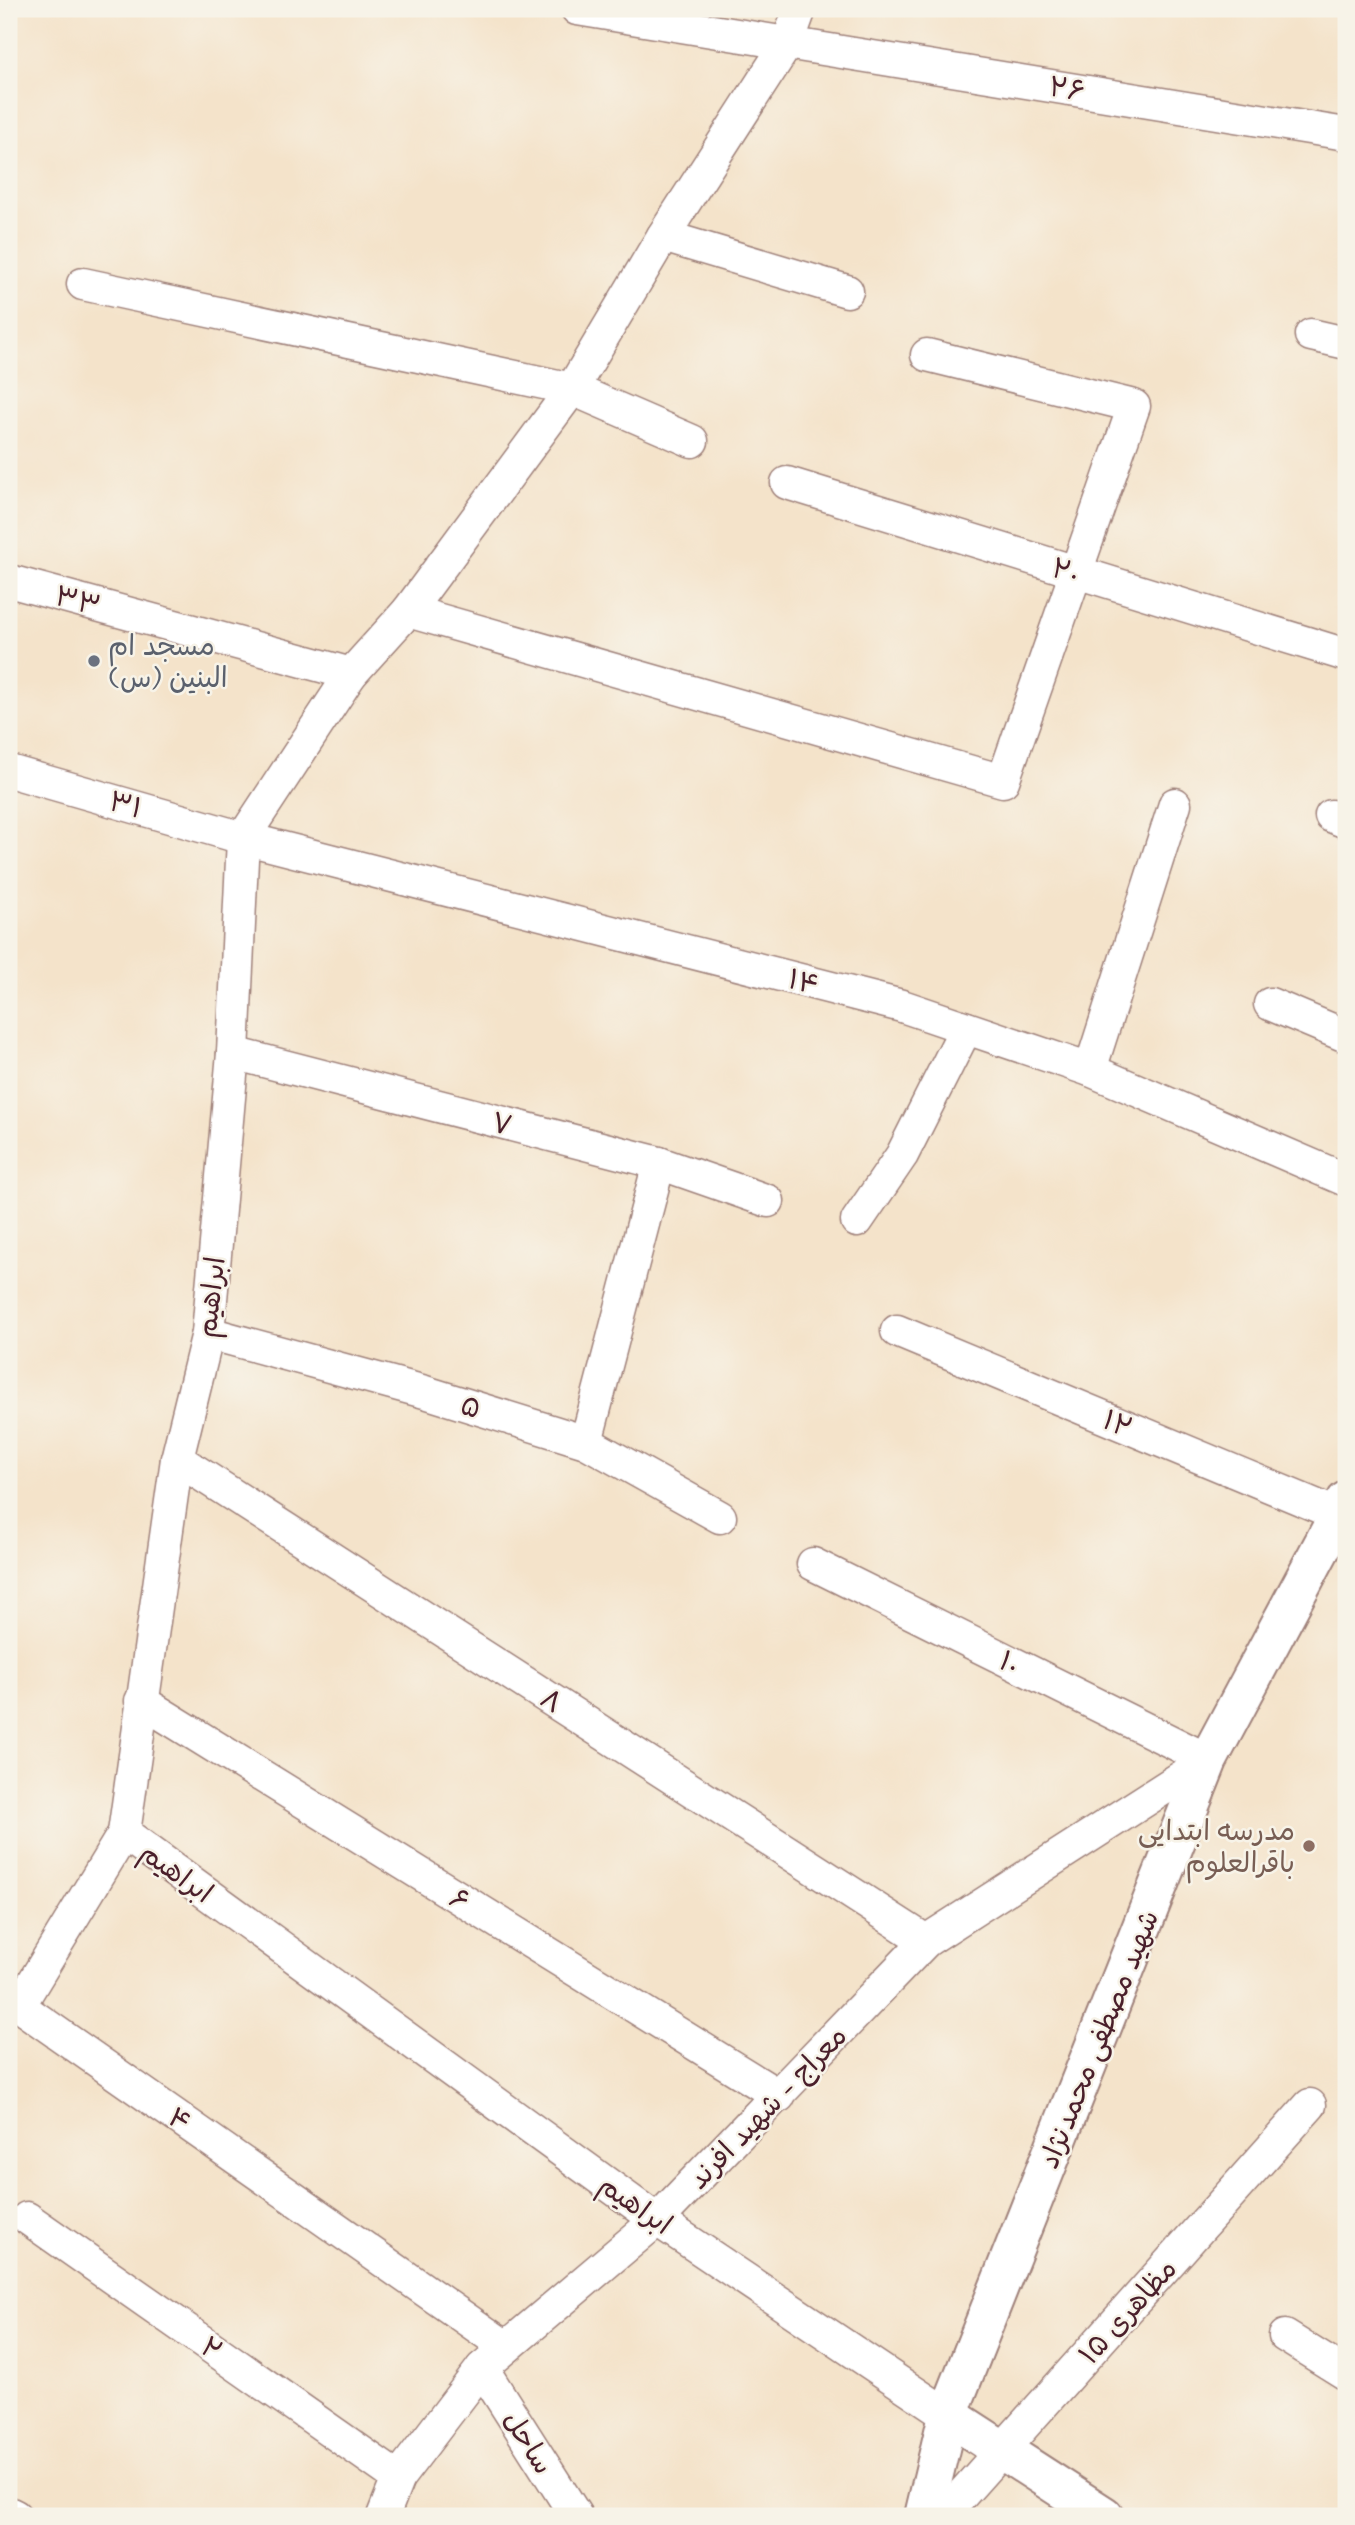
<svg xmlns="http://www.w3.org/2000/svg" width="1355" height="2525" font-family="Mynerve,'Playpen Sans Arabic',sans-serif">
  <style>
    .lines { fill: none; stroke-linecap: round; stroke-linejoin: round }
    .minor-casing { stroke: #9f817a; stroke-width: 35 }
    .secondary-casing { stroke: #9f817a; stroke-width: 42 }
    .minor { stroke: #fff; stroke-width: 32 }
    .secondary { stroke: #fff; stroke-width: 38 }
    .worship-dot { fill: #6b7280; stroke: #f7f3e8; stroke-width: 2.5 }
    .education-dot { fill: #8d6e63; stroke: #f7f3e8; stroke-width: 2.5 }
    .labels { text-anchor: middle; stroke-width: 5; stroke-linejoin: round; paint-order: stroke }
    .street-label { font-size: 28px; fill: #4a1f2b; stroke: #f7f3e8 }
    .worship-label { font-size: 28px; fill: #5b616d; stroke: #f7f3e8; text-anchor: start }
    .education-label { font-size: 28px; fill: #785e54; stroke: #f7f3e8; text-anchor: end }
  </style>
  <rect width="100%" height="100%" fill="#f7f3e8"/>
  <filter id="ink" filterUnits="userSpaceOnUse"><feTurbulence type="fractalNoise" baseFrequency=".0143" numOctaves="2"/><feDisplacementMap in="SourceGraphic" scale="14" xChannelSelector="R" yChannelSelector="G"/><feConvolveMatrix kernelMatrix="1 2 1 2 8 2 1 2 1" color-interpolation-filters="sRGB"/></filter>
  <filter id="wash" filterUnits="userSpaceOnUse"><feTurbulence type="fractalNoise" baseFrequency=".00686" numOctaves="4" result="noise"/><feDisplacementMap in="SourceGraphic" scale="28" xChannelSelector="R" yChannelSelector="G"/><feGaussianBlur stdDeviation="1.57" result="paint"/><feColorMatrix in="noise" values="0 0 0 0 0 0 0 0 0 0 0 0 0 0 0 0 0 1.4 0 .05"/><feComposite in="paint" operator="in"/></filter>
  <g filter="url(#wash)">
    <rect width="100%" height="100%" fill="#f4e3ca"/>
  </g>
  <g filter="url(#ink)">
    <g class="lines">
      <g class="minor-casing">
        <g id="minor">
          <path d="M577,9l769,125"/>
          <path d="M663,236l184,55"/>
          <path d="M83,284l489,105 120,52"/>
          <path d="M1311,335l35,8"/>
          <path d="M787,483l559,172"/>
          <path d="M9,581l342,93"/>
          <path d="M408,611l595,170 131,-375 -207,-51"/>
          <path d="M9,771l234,67 659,168 188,64 256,110"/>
          <path d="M1331,816l15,6"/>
          <path d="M243,838l-10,215 -25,280 -31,126 -53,374 -105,173 487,341"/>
          <path d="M243,838l108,-164 57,-63 164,-222 91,-153 125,-194 12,-33"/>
          <path d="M1270,1004l76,32"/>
          <path d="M233,1053l426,110 109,38"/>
          <path d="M1090,1070l85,-266"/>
          <path d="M857,1221l45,-66 64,-127"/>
          <path d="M897,1331l442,184"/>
          <path d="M208,1333l217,59 161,50 134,75"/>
          <path d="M586,1442l73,-279"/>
          <path d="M177,1459l749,482"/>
          <path d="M813,1564l395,196"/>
          <path d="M141,1701l638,395"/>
          <path d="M124,1833l533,387 291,195"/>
          <path d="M27,2218l371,260"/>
          <path d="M1285,2336l61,38"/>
          <path d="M482,2368l94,148"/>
          <path d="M9,2513l6,3"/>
          <path d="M383,2516l15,-38 84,-110 175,-148 269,-279 282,-181"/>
          <path d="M943,2516l367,-411"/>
        </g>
      </g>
      <g class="secondary-casing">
        <g id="secondary">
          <path d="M948,2415l156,101"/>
          <path d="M924,2516l24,-101 260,-655 138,-259"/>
        </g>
      </g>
      <use href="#minor" class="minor"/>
      <use href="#secondary" class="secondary"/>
    </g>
  </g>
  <circle class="worship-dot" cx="94" cy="661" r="7"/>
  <circle class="education-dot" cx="1309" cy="1846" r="7"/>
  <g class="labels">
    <g class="street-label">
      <text transform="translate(1067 88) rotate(9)" y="10">۲۶</text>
      <text transform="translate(1066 570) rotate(17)" y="10">۲۰</text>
      <text transform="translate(78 600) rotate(15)" y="10">۳۳</text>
      <text transform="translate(126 804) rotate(16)" y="10">۳۱</text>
      <text transform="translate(804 981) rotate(14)" y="10">۱۴</text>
      <text transform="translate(502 1123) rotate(14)" y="10">۷</text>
      <text transform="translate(210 1297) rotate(-83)" y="10">ابراهیم</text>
      <text transform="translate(471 1406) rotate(17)" y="10">۵</text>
      <text transform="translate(1118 1423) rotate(23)" y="10">۱۲</text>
      <text transform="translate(1010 1662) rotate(26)" y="10">۱۰</text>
      <text transform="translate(552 1700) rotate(33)" y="10">۸</text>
      <text transform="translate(177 1872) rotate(36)" y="10">ابراهیم</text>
      <text transform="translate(460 1899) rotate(32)" y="10">۶</text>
      <text transform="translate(1098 2039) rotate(-68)" y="10">شهید مصطفی محمدنژاد</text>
      <text transform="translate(767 2107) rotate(-46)" y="10">معراج - شهید افرند</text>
      <text transform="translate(180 2119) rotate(35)" y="10">۴</text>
      <text transform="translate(636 2204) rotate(35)" y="10">ابراهیم</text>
      <text transform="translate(1127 2311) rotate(-48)" y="10">۱۵ مظاهری</text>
      <text transform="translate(212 2348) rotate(35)" y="10">۲</text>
      <text transform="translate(529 2442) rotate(58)" y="10">ساحل</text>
    </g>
    <g class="worship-label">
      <text x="108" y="655">مسجد ام<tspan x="108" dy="32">البنین (س)</tspan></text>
    </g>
    <g class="education-label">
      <text x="1295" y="1840">مدرسه ابتدایی<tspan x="1295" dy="32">باقرالعلوم</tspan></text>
    </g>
  </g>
  <rect width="1355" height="2525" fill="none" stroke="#f7f3e8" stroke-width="35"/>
</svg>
